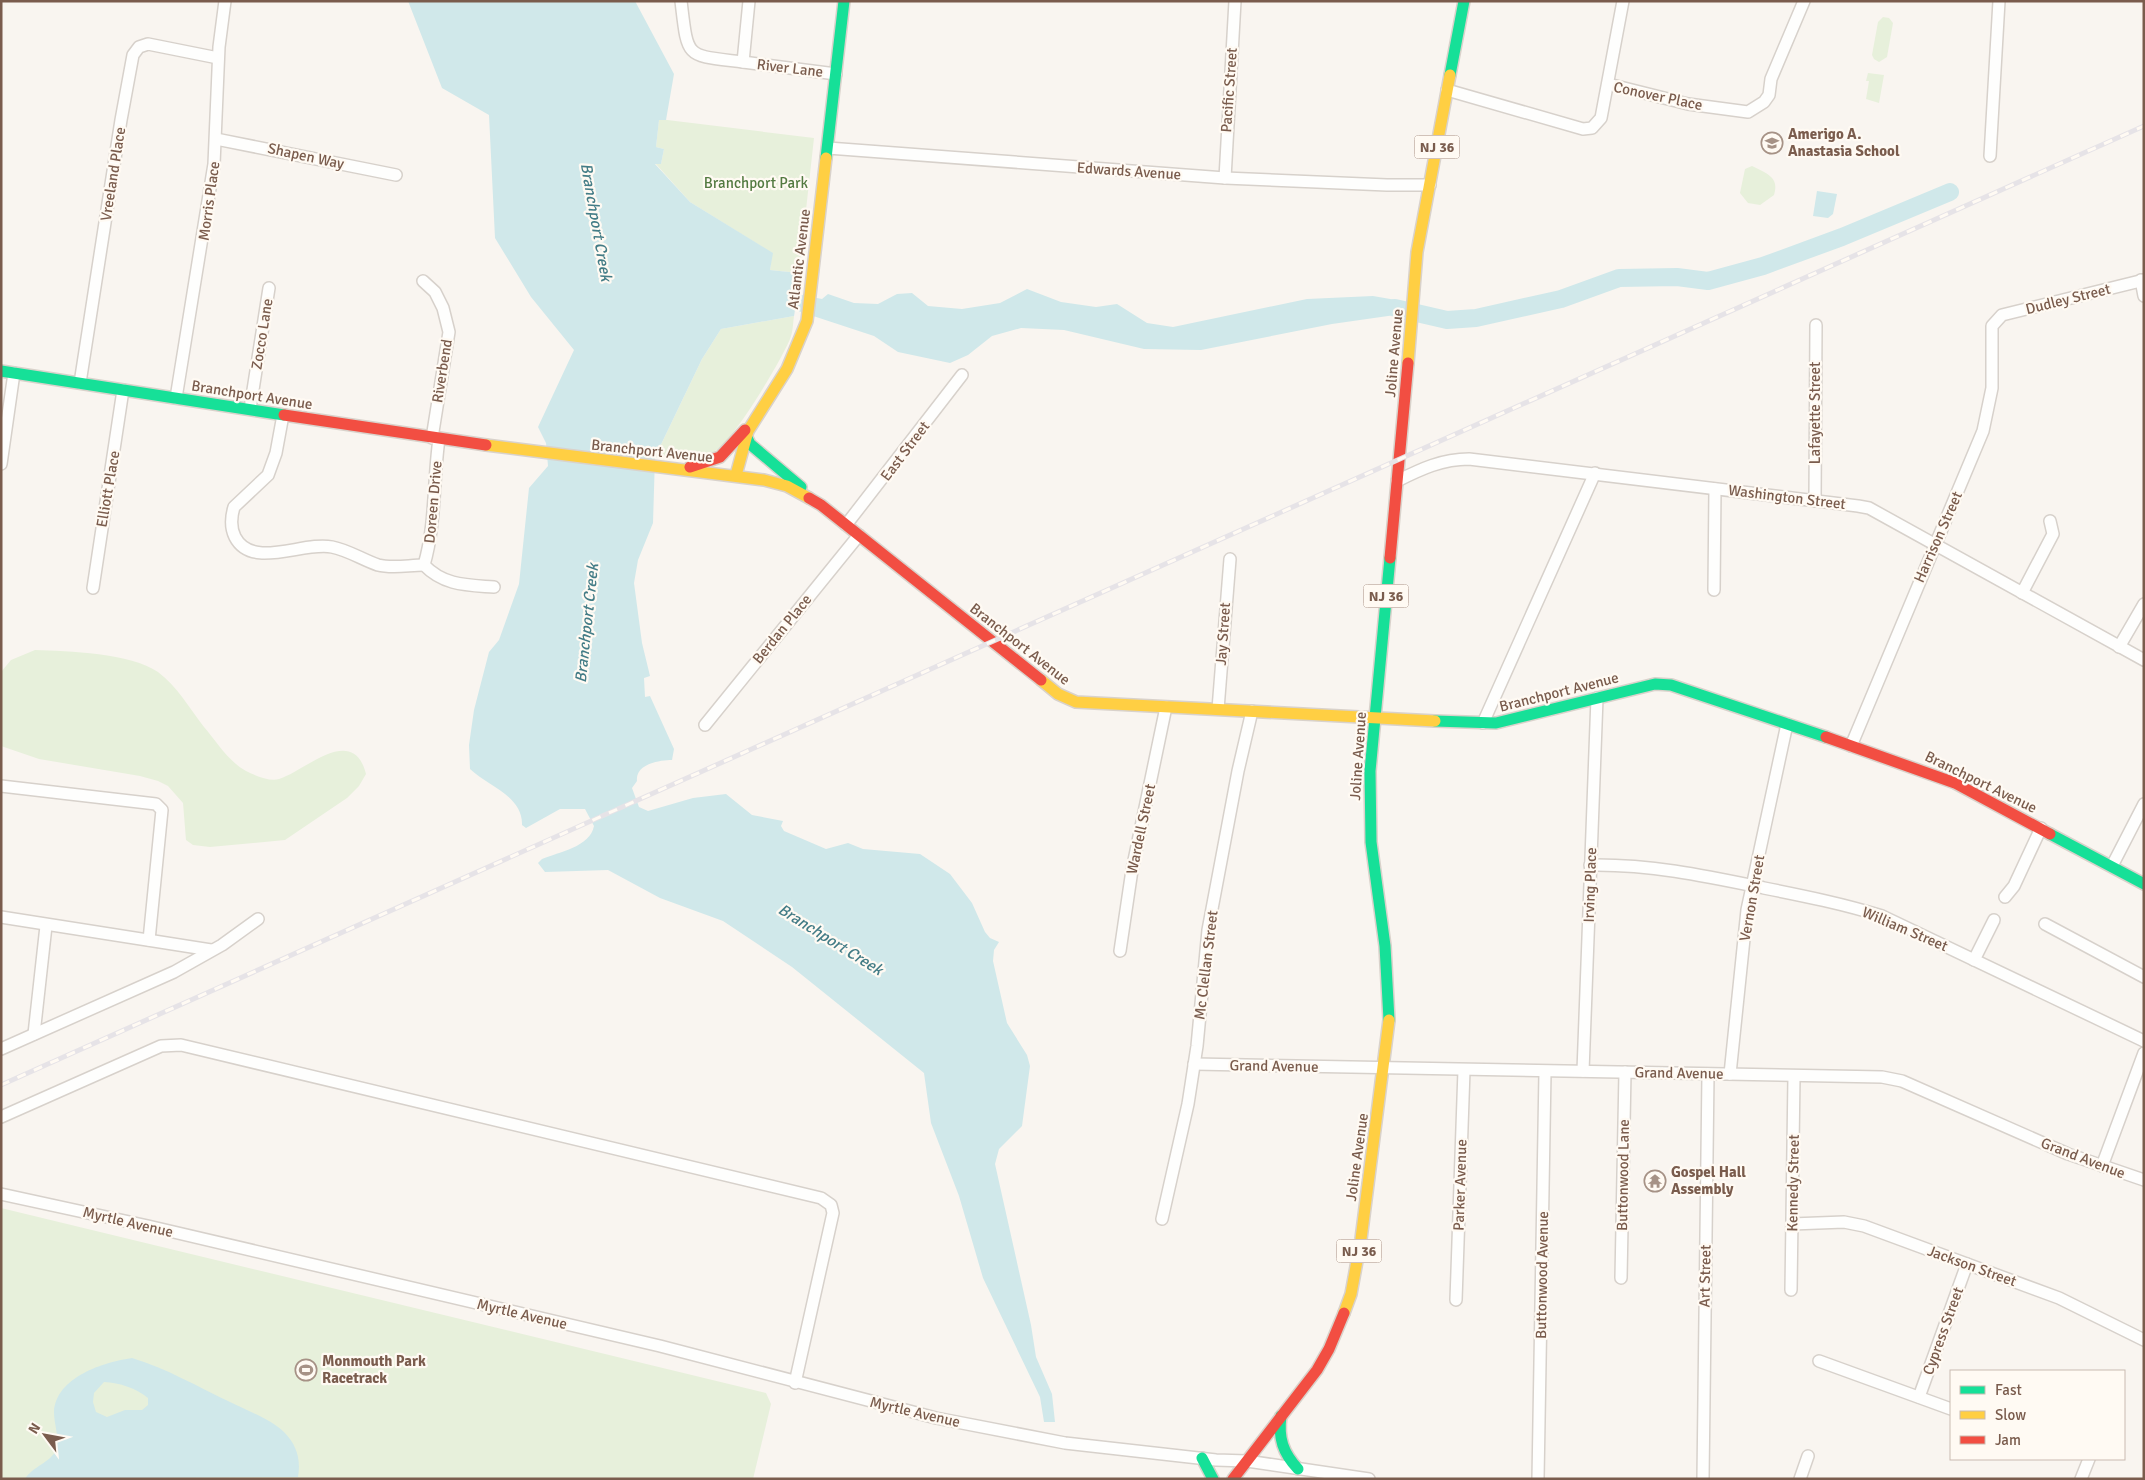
<svg xmlns="http://www.w3.org/2000/svg" width="2145" height="1480" font-family="Signika,sans-serif">
  <style>
    .green { fill: #e7f0db }
    .water { fill: #d0e8ea; fill-rule: evenodd }
    .lines { fill: none; stroke-linecap: round; stroke-linejoin: round }
    .river { stroke: #d0e8ea; stroke-width: 18 }
    .street-casing { stroke: #d7d1cb; stroke-width: 14 }
    .fast-casing { stroke: #d9d2cb; stroke-width: 14 }
    .slow-casing { stroke: #d9d2cb; stroke-width: 14 }
    .jam-casing { stroke: #d9d2cb; stroke-width: 14 }
    .street { stroke: #fefefd; stroke-width: 11 }
    .fast { stroke: #16e098; stroke-width: 11 }
    .slow { stroke: #ffcf43; stroke-width: 11 }
    .jam { stroke: #f24e42; stroke-width: 11 }
    .rail-casing { stroke: #e6e3e7; stroke-width: 5 }
    .rail { stroke: #fffaf3; stroke-width: 3; stroke-dasharray: 9; stroke-linecap: butt }
    .labels { text-anchor: middle; stroke-width: 4.5; stroke-linejoin: round; paint-order: stroke }
    .shield { fill: #fffaf3; stroke: #a28b7f; stroke-width: 1 }
    .shield-label { font-size: 14px; font-weight: bold; fill: #7a5c4d }
    .street-label { font-size: 15px; fill: #7a5c4d; stroke: #fffaf3 }
    .poi-label { font-size: 15px; font-weight: bold; fill: #7a5c4d; stroke: #fffaf3; text-anchor: start }
    .park-label { font-size: 15px; fill: #537a41; stroke: #fffaf3 }
    .water-label { font-size: 16px; font-style: italic; fill: #437c86; stroke: #fffaf3 }
  </style>
  <rect width="100%" height="100%" fill="#f9f5f0"/>
  <g class="green">
    <path d="M1883,17l6,1 4,5 -6,34 -8,5 -5,-3 -2,-4 6,-33z"/>
    <path d="M1868,73l16,2 -5,28 -13,-4 3,-18h-3z"/>
    <path d="M659,119l155,19 -15,135 -29,-3 2,-17 -82,-51 -35,-39 6,1 3,-15 -8,-2z"/>
    <path d="M1752,166c14,7 28,11 22,29l-14,10 -12,-2 -8,-10 5,-24z"/>
    <path d="M794,316c-1,7 -1,16 -4,23 -9,22 -56,101 -75,112 -18,11 -40,8 -60,6l47,-98 19,-30z"/>
    <path d="M35,650c33,1 96,3 123,22 19,14 32,37 46,55 12,14 25,35 42,44 8,4 24,11 33,8 26,-8 74,-56 87,-5l-7,12 -12,12 -62,42 -75,7 -17,-2 -7,-5 -3,-37 -15,-17 -10,-5 -18,-5 -101,-17 -38,-13v-74l10,-12z"/>
    <path d="M1,1208l765,185 5,11 -18,75h-752z"/>
  </g>
  <g class="water">
    <path d="M408,1h227l39,73 -8,46h-7l-3,27 8,2 -3,15h-6l35,38 83,51 -3,17 29,3 -2,21 25,5 6,-5 26,9 24,1 19,-10 15,-1 16,13 34,3 38,-6 27,-14 34,13 35,5 21,-3 30,19 26,4 134,-28 66,-3 23,4 -1,15 -63,9 -131,26 -57,-1 -80,-19 -43,-2 -29,8 -24,19 -18,8 -52,-11 -24,-16 -79,-26 -1,6 -73,13 -19,30 -47,98 -2,66 -15,37 -4,23 8,60 8,33 -6,2 1,19 5,-1 24,53 -2,11c-12,0 -37,4 -35,21l-5,7 7,19 9,4 45,-13 33,-4 26,21 31,6 -2,5 3,5 42,18 22,-6 15,6 57,5 30,20 22,29 13,29 5,6 9,4 -5,8 -1,11 14,62 20,32 3,11 -8,60 -23,23 -4,15 36,161 5,32 16,37 3,28h-11l-4,-25 -57,-119 -24,-82 -28,-73 -7,-50 -132,-106 -69,-46 -63,-23 -52,-28 -63,2 -7,-9 4,-4c17,-7 48,-12 52,-33l-9,-17h-25l-34,19 -4,-3c1,-29 -34,-39 -52,-56l-1,-24 5,-35 15,-58 10,-12 20,-56 10,-96 19,-22 -2,-23 -8,-16 36,-77 -43,-53 -36,-59 -6,-123 -47,-27z"/>
    <path d="M1817,191l20,3 -4,20 -5,4 -15,-2z"/>
    <path d="M132,1358c34,10 66,29 98,44 16,8 42,18 54,30 13,13 17,28 14,45l-273,2c7,-12 26,-17 31,-29 4,-12 -2,-25 -2,-38 2,-35 50,-50 78,-54zM104,1382c16,1 32,6 44,16v7l-6,5h-17l-18,7 -11,-5 -3,-10 1,-9z"/>
  </g>
  <g class="lines">
    <path class="river" d="M1395,308l52,12 29,-2 85,-19 58,-21 58,-1 31,4 55,-15 79,-29 108,-45"/>
    <g class="street-casing">
      <g id="street">
        <path d="M681,1c7,59 4,54 62,61l6,-61"/>
        <path d="M743,62l93,12"/>
        <path d="M1608,84l80,20 60,8 16,-10 5,-7 2,-16 33,-78"/>
        <path d="M1447,90l136,39 9,-1 9,-10 22,-117"/>
        <path d="M216,139l180,36"/>
        <path d="M828,148l397,30 162,7h43"/>
        <path d="M1990,156l9,-155"/>
        <path d="M1225,178l10,-177"/>
        <path d="M2141,280l3,16"/>
        <path d="M423,281l12,11 8,16 6,24 -17,106"/>
        <path d="M80,383l41,-263 12,-65 6,-8 9,-3 70,14"/>
        <path d="M176,398l38,-234 5,-117 6,-46"/>
        <path d="M250,409l19,-121"/>
        <path d="M283,415l-7,38 -8,22 -34,32c-3,10 -4,20 1,30 17,33 68,4 97,10 16,3 31,13 46,18 15,4 31,0 46,0"/>
        <path d="M439,439c-6,42 -3,85 -15,126 20,21 44,20 70,22"/>
        <path d="M1,464l13,-91"/>
        <path d="M1397,481c24,-12 45,-22 72,-22l389,47 11,2 275,152"/>
        <path d="M1815,501l1,-176"/>
        <path d="M846,525l116,-150"/>
        <path d="M93,588l30,-198"/>
        <path d="M1714,590l1,-101"/>
        <path d="M2022,593l31,-59 -3,-13"/>
        <path d="M2119,647l25,-43"/>
        <path d="M1218,709l12,-150"/>
        <path d="M1483,723l112,-250"/>
        <path d="M705,725l154,-190"/>
        <path d="M1851,746l132,-315 9,-43v-62l10,-11 142,-35"/>
        <path d="M1,786l155,18 6,6 -13,130"/>
        <path d="M1590,865c60,-1 116,11 174,23 40,8 80,16 118,28l262,125"/>
        <path d="M2112,866l32,-62"/>
        <path d="M2005,897l9,-11 27,-58"/>
        <path d="M1,917l210,33"/>
        <path d="M2045,924l99,53"/>
        <path d="M1120,951l12,-81 34,-163"/>
        <path d="M1974,960l20,-40"/>
        <path d="M34,1034l12,-108"/>
        <path d="M1,1049l173,-77 48,-27 36,-26"/>
        <path d="M1194,1064l688,13 20,4 166,73 76,26"/>
        <path d="M1583,1071l14,-373"/>
        <path d="M1730,1074l17,-164 40,-186"/>
        <path d="M1,1117l160,-71 20,-1 640,153 10,7 2,8 -38,170"/>
        <path d="M2102,1166l42,-113"/>
        <path d="M1,1194l147,32 512,120 276,72 129,25 151,17 31,1 122,18"/>
        <path d="M1162,1219l26,-115 9,-58 11,-116 30,-159 14,-60"/>
        <path d="M1792,1224l52,-2 20,4 195,72 85,42"/>
        <path d="M1621,1278l4,-206"/>
        <path d="M1791,1290l3,-214"/>
        <path d="M1456,1300l8,-230"/>
        <path d="M1819,1361l132,48"/>
        <path d="M1919,1397l48,-133"/>
        <path d="M1538,1479l7,-407"/>
        <path d="M1703,1479l5,-405"/>
        <path d="M1800,1479l8,-23"/>
        <path d="M2081,1479l8,-20"/>
      </g>
    </g>
    <g class="fast-casing">
      <g id="fast">
        <path d="M1450,75l14,-74"/>
        <path d="M826,158l18,-157"/>
        <path d="M1,371l283,44"/>
        <path d="M746,436l4,8 51,43"/>
        <path d="M1435,721l61,2 159,-39 16,1 155,52"/>
        <path d="M2050,834l94,50"/>
        <path d="M1389,1020l-4,-74 -14,-104 -1,-71 20,-213"/>
        <path d="M1281,1416c-3,22 2,37 17,53"/>
        <path d="M1202,1458l11,21"/>
      </g>
    </g>
    <g class="slow-casing">
      <g id="slow">
        <path d="M1408,363l9,-111 33,-177"/>
        <path d="M486,445l278,35 23,6 22,12"/>
        <path d="M736,475l12,-44 39,-62 20,-48 19,-163"/>
        <path d="M1041,680l17,14 18,8 359,19"/>
        <path d="M1344,1313l7,-19 10,-55 28,-219"/>
      </g>
    </g>
    <g class="jam-casing">
      <g id="jam">
        <path d="M284,415l202,30"/>
        <path d="M690,467l30,-10 25,-27"/>
        <path d="M809,498l12,7 220,175"/>
        <path d="M1390,558l18,-195"/>
        <path d="M1826,737l129,46 95,51"/>
        <path d="M1233,1479l84,-109 12,-21 15,-36"/>
      </g>
    </g>
    <use href="#street" class="street"/>
    <use href="#fast" class="fast"/>
    <use href="#slow" class="slow"/>
    <use href="#jam" class="jam"/>
    <g class="rail-casing">
      <path id="rail" d="M1,1085l2143,-959"/>
    </g>
    <use href="#rail" class="rail"/>
  </g>
  <defs>
    <g id="school-ring" transform="scale(1.125)"><circle r="9.5" fill="#fffaf3" stroke="#a69286" stroke-width="1.5"/><path d="M0-5L7-2L0 1L-7-2ZM-4 1L0 2.5L4 1V4Q0 6-4 4Z" fill="#a69286"/></g>
    <g id="temple-ring" transform="scale(1.125)"><circle r="9.5" fill="#fffaf3" stroke="#a69286" stroke-width="1.5"/><path d="M0-6L5-2H3V0L6.5 2.5H4V6H1.5V3h-3V6H-4V2.5H-6.5L-3 0V-2H-5Z" fill="#a69286"/></g>
    <g id="stadium-ring" transform="scale(1.125)"><circle r="9.5" fill="#fffaf3" stroke="#a69286" stroke-width="1.5"/><path d="M0-5a6.5 5 0 1 0 0 10a6.5 5 0 1 0 0-10ZM-3.5-1.8h7v3.6h-7Z" fill="#a69286"/></g>
  </defs>
  <g fill-rule="evenodd">
    <use href="#school-ring" x="1772" y="143"/>
    <use href="#temple-ring" x="1655" y="1181"/>
    <use href="#stadium-ring" x="306" y="1370"/>
  </g>
  <g class="labels">
    <g class="shield">
      <rect x="1414.5" y="135.5" width="45" height="23" rx="4"/>
      <rect x="1363.5" y="584.5" width="45" height="23" rx="4"/>
      <rect x="1336.5" y="1239.5" width="45" height="23" rx="4"/>
    </g>
    <g class="shield-label">
      <text x="1437" y="152">NJ 36</text>
      <text x="1386" y="601">NJ 36</text>
      <text x="1359" y="1256">NJ 36</text>
    </g>
    <g class="street-label">
      <text transform="translate(790 68) rotate(7)" y="5">River Lane</text>
      <text transform="translate(1229 90) rotate(-86)" y="5">Pacific Street</text>
      <text transform="translate(1658 96) rotate(12)" y="5">Conover Place</text>
      <text transform="translate(306 156) rotate(12)" y="5">Shapen Way</text>
      <text transform="translate(1129 171) rotate(4)" y="5">Edwards Avenue</text>
      <text transform="translate(113 174) rotate(-81)" y="5">Vreeland Place</text>
      <text transform="translate(209 201) rotate(-82)" y="5">Morris Place</text>
      <text transform="translate(799 259) rotate(-83)" y="5">Atlantic Avenue</text>
      <text transform="translate(2068 299) rotate(-14)" y="5">Dudley Street</text>
      <text transform="translate(262 334) rotate(-81)" y="5">Zocco Lane</text>
      <text transform="translate(1394 353) rotate(-85)" y="5">Joline Avenue</text>
      <text transform="translate(442 371) rotate(-81)" y="5">Riverbend</text>
      <text transform="translate(252 395) rotate(9)" y="5">Branchport Avenue</text>
      <text transform="translate(1815 413) rotate(-90)" y="5">Lafayette Street</text>
      <text transform="translate(652 451) rotate(6)" y="5">Branchport Avenue</text>
      <text transform="translate(905 451) rotate(-53)" y="5">East Street</text>
      <text transform="translate(108 489) rotate(-80)" y="5">Elliott Place</text>
      <text transform="translate(1787 497) rotate(7)" y="5">Washington Street</text>
      <text transform="translate(433 502) rotate(-85)" y="5">Doreen Drive</text>
      <text transform="translate(1938 537) rotate(-66)" y="5">Harrison Street</text>
      <text transform="translate(782 629) rotate(-51)" y="5">Berdan Place</text>
      <text transform="translate(1223 634) rotate(-86)" y="5">Jay Street</text>
      <text transform="translate(1020 644) rotate(38)" y="5">Branchport Avenue</text>
      <text transform="translate(1559 692) rotate(-14)" y="5">Branchport Avenue</text>
      <text transform="translate(1358 756) rotate(-86)" y="5">Joline Avenue</text>
      <text transform="translate(1981 782) rotate(26)" y="5">Branchport Avenue</text>
      <text transform="translate(1141 829) rotate(-78)" y="5">Wardell Street</text>
      <text transform="translate(1590 885) rotate(-88)" y="5">Irving Place</text>
      <text transform="translate(1752 898) rotate(-80)" y="5">Vernon Street</text>
      <text transform="translate(1905 929) rotate(23)" y="5">William Street</text>
      <text transform="translate(1206 965) rotate(-83)" y="5">Mc Clellan Street</text>
      <text transform="translate(1274 1066) rotate(1)" y="5">Grand Avenue</text>
      <text transform="translate(1679 1073) rotate(1)" y="5">Grand Avenue</text>
      <text transform="translate(1357 1157) rotate(-82)" y="5">Joline Avenue</text>
      <text transform="translate(2083 1158) rotate(21)" y="5">Grand Avenue</text>
      <text transform="translate(1623 1175) rotate(-89)" y="5">Buttonwood Lane</text>
      <text transform="translate(1793 1183) rotate(-89)" y="5">Kennedy Street</text>
      <text transform="translate(1460 1185) rotate(-88)" y="5">Parker Avenue</text>
      <text transform="translate(128 1222) rotate(13)" y="5">Myrtle Avenue</text>
      <text transform="translate(1972 1266) rotate(20)" y="5">Jackson Street</text>
      <text transform="translate(1542 1275) rotate(-89)" y="5">Buttonwood Avenue</text>
      <text transform="translate(1705 1276) rotate(-89)" y="5">Art Street</text>
      <text transform="translate(522 1314) rotate(13)" y="5">Myrtle Avenue</text>
      <text transform="translate(1943 1331) rotate(-70)" y="5">Cypress Street</text>
      <text transform="translate(915 1412) rotate(13)" y="5">Myrtle Avenue</text>
    </g>
    <g class="poi-label">
      <text x="1788" y="139">Amerigo A.<tspan x="1788" dy="17">Anastasia School</tspan></text>
      <text x="1671" y="1177">Gospel Hall<tspan x="1671" dy="17">Assembly</tspan></text>
      <text x="322" y="1366">Monmouth Park<tspan x="322" dy="17">Racetrack</tspan></text>
    </g>
    <g class="park-label">
      <text x="756" y="188">Branchport Park</text>
    </g>
    <g class="water-label">
      <text transform="translate(597 222) rotate(80)" y="6">Branchport Creek</text>
      <text transform="translate(586 623) rotate(-84)" y="6">Branchport Creek</text>
      <text transform="translate(831 939) rotate(32)" y="6">Branchport Creek</text>
    </g>
  </g>
  <rect width="2145" height="1480" fill="none" stroke="#7a5c4d" stroke-width="5"/>
  <rect x="1950" y="1370" width="175" height="90" fill="#fffaf3" stroke="#cabbb1"/>
  <rect x="1960" y="1386" width="25" height="8" fill="#16e098" stroke="#cabbb1"/>
  <text x="1995" y="1395" font-size="15" fill="#7a5c4d">Fast</text>
  <rect x="1960" y="1411" width="25" height="8" fill="#ffcf43" stroke="#cabbb1"/>
  <text x="1995" y="1420" font-size="15" fill="#7a5c4d">Slow</text>
  <rect x="1960" y="1436" width="25" height="8" fill="#f24e42" stroke="#cabbb1"/>
  <text x="1995" y="1445" font-size="15" fill="#7a5c4d">Jam</text>
  <g transform="translate(45 1435) rotate(302)" stroke="#fffaf3" stroke-width="4" paint-order="stroke">
  <path d="M0-4L9 19L0 12L-9 19Z" fill="#7a5c4d"/>
  <text y="-8" font-size="14" font-weight="bold" text-anchor="middle" fill="#7a5c4d">N</text>
  </g>
</svg>
